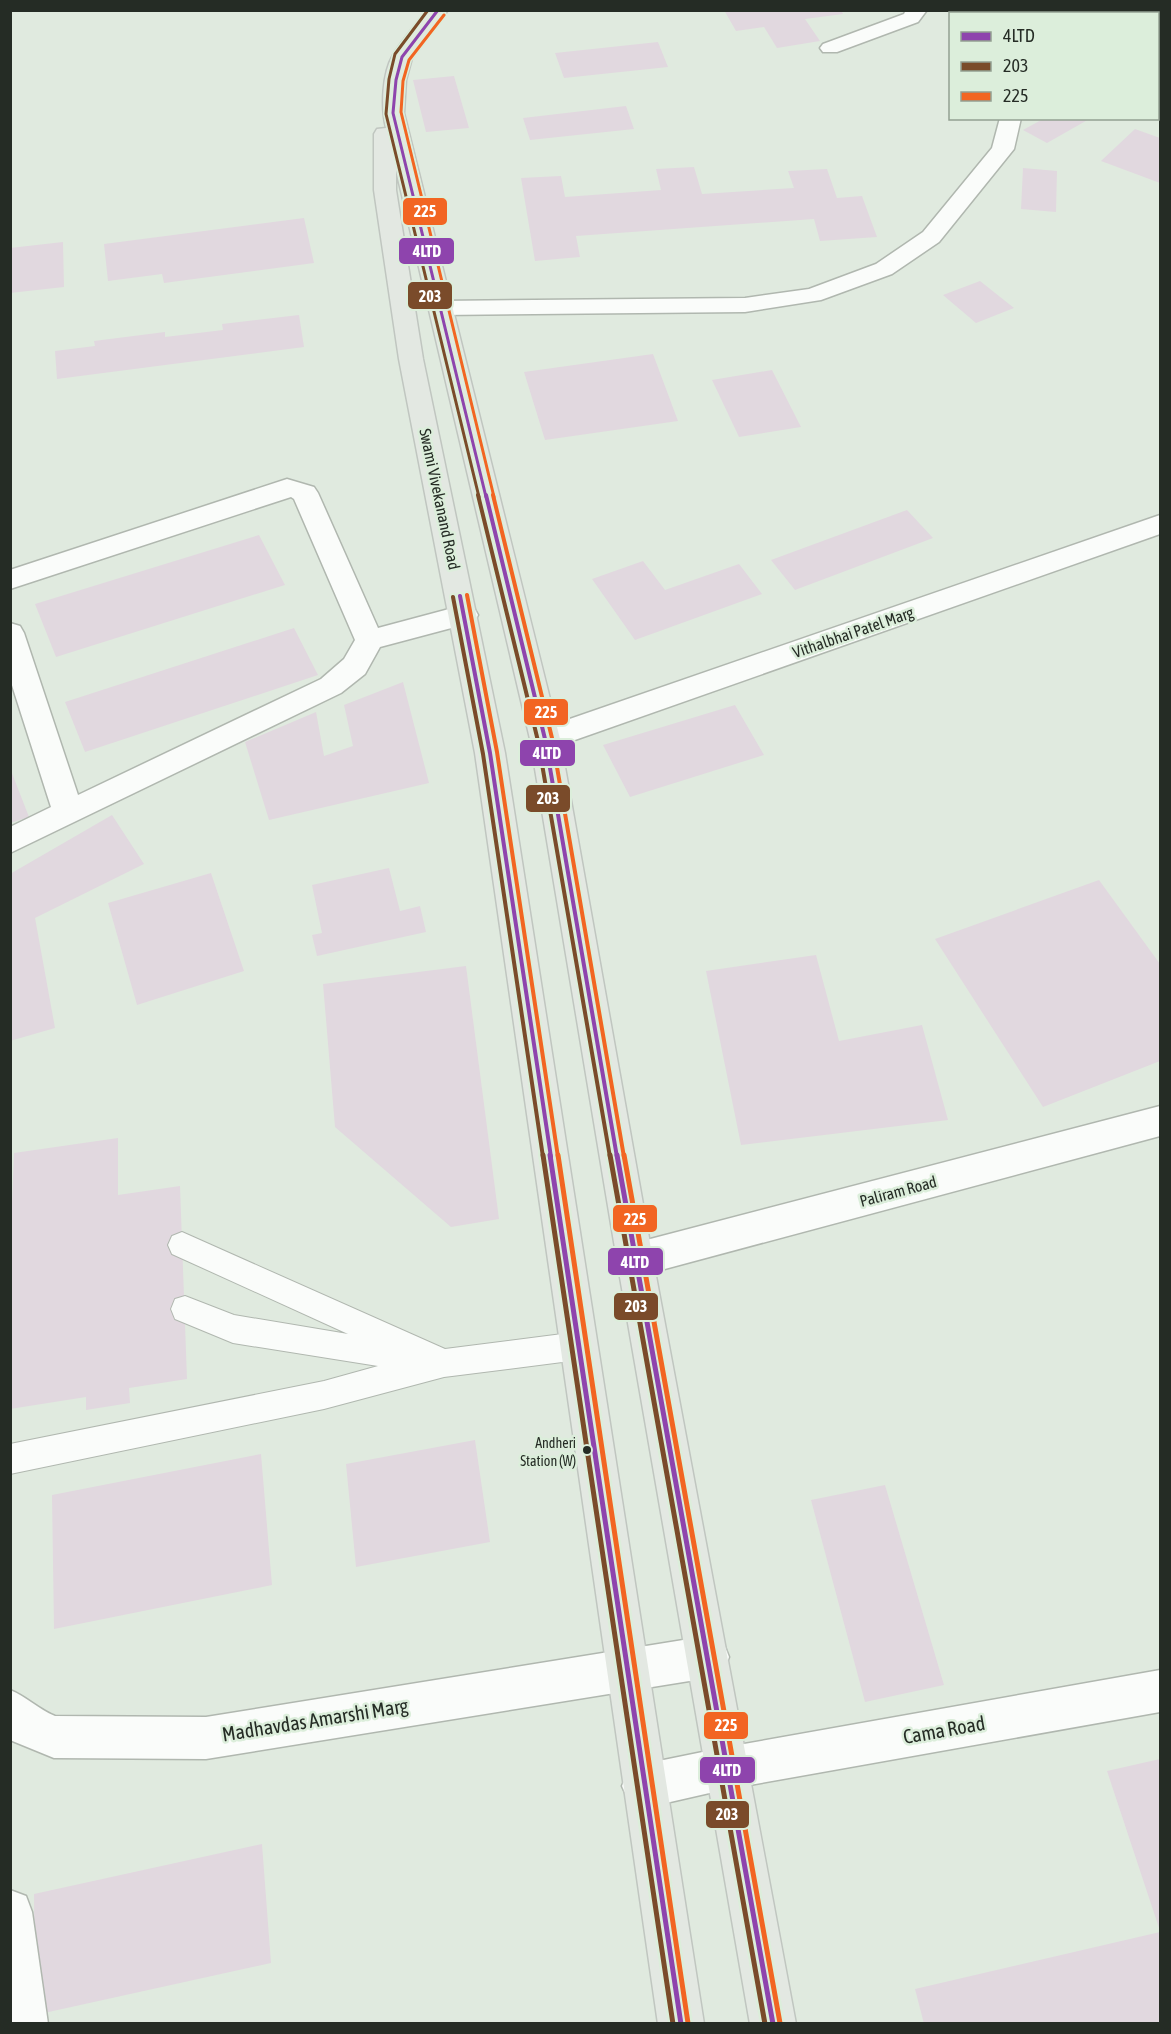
<svg xmlns="http://www.w3.org/2000/svg" width="1171" height="2034" font-family="'Asap Condensed',sans-serif">
  <style>
    .building { fill: #e1d8df }
    .lines { fill: none; stroke-linecap: round; stroke-linejoin: round }
    .service-casing { stroke: #b0b7af; stroke-width: 2 }
    .pedestrian-casing { stroke: #b0b7af; stroke-width: 3 }
    .minor-casing { stroke: #b0b7af; stroke-width: 3 }
    .tertiary-casing { stroke: #b0b7af; stroke-width: 3 }
    .primary-casing { stroke: #c0c6c0; stroke-width: 3 }
    .service { fill: #fafcfa; fill-rule: evenodd }
    .pedestrian { fill: #fafcfa; fill-rule: evenodd }
    .minor { fill: #fafcfa; fill-rule: evenodd }
    .tertiary { fill: #fafcfa; fill-rule: evenodd }
    .primary { fill: #e3e8e2; fill-rule: evenodd }
    .bus-1-far2-casing { stroke: #dceedb; stroke-width: 6 }
    .bus-1-far1-casing { stroke: #dceedb; stroke-width: 8 }
    .bus-1-casing { stroke: #dceedb; stroke-width: 10 }
    .bus-2-far2-casing { stroke: #dceedb; stroke-width: 6 }
    .bus-2-far1-casing { stroke: #dceedb; stroke-width: 8 }
    .bus-2-casing { stroke: #dceedb; stroke-width: 10 }
    .bus-3-far2-casing { stroke: #dceedb; stroke-width: 6 }
    .bus-3-far1-casing { stroke: #dceedb; stroke-width: 8 }
    .bus-3-casing { stroke: #dceedb; stroke-width: 10 }
    .bus-1-far2 { stroke: #8e44ad; stroke-width: 3 }
    .bus-1-far1 { stroke: #8e44ad; stroke-width: 4 }
    .bus-1 { stroke: #8e44ad; stroke-width: 5 }
    .bus-2-far2 { stroke: #7a4b2a; stroke-width: 3 }
    .bus-2-far1 { stroke: #7a4b2a; stroke-width: 4 }
    .bus-2 { stroke: #7a4b2a; stroke-width: 5 }
    .bus-3-far2 { stroke: #f26522; stroke-width: 3 }
    .bus-3-far1 { stroke: #f26522; stroke-width: 4 }
    .bus-3 { stroke: #f26522; stroke-width: 5 }
    .bus-dot { fill: #252c25; stroke: #dceedb; stroke-width: 2 }
    .labels { text-anchor: middle; stroke-width: 5; stroke-linejoin: round; paint-order: stroke }
    .bus-label { font-size: 14px; fill: #252c25; stroke: #dceedb; text-anchor: end }
    .street-label { font-size: 16px; fill: #252c25; stroke: #dceedb }
    .near-street-label { font-size: 20px; fill: #252c25; stroke: #dceedb }
    .line-badge { stroke: #dceedb; stroke-width: 2 }
    .badge-label { font-size: 16px; text-anchor: middle; font-weight: bold; fill: #fff }
  </style>
  <rect width="100%" height="100%" fill="#e0eadf"/>
  <g class="building">
    <path d="M724,10h117l2,4 -38,5 15,22 -43,7 -13,-21 -28,4z"/>
    <path d="M658,42l10,25 -104,11 -9,-25z"/>
    <path d="M454,76l15,52 -43,4 -13,-52z"/>
    <path d="M626,106l8,23 -104,11 -7,-22z"/>
    <path d="M1045,118h46l-44,25 -24,-13z"/>
    <path d="M1135,129l25,9v45l-59,-22z"/>
    <path d="M694,167l8,27 92,-6 -6,-17 39,-2 10,29 25,-2 15,41 -57,4 -6,-22 -238,17 4,21 -45,4 -14,-83 40,-2 4,21 96,-7 -5,-21z"/>
    <path d="M1023,168l34,3 -1,41 -35,-3z"/>
    <path d="M304,218l10,45 -150,20 -2,-9 -54,7 -4,-37z"/>
    <path d="M63,242l1,45 -54,6v-45z"/>
    <path d="M980,281l34,27 -38,15 -33,-28z"/>
    <path d="M299,315l5,32 -247,32 -2,-28 40,-5 -1,-5 71,-9v5l58,-7 -1,-6z"/>
    <path d="M653,354l25,67 -133,19 -21,-68z"/>
    <path d="M772,370l29,57 -62,10 -27,-57z"/>
    <path d="M907,510l26,28 -138,52 -24,-30z"/>
    <path d="M259,535l26,50 -229,72 -21,-53z"/>
    <path d="M643,561l22,29 74,-26 23,30 -127,46 -43,-61z"/>
    <path d="M294,628l24,47 -233,77 -20,-50z"/>
    <path d="M403,682l26,101 -160,37 -24,-78 71,-30 8,44 29,-10 -9,-41z"/>
    <path d="M735,705l29,50 -134,42 -27,-52z"/>
    <path d="M10,768l19,49 -19,6z"/>
    <path d="M112,815l32,49 -109,54 20,110 -45,13v-167z"/>
    <path d="M389,868l11,43 20,-5 6,26 -109,24 -5,-21 10,-2 -10,-48z"/>
    <path d="M211,873l33,98 -107,34 -29,-102z"/>
    <path d="M1099,880l61,84v97l-117,46 -108,-168z"/>
    <path d="M816,955l23,86 83,-16 26,95 -207,25 -35,-174z"/>
    <path d="M466,966l33,253 -48,8 -116,-100 -12,-143z"/>
    <path d="M118,1138v57l62,-9 7,193 -58,9 1,15 -44,7v-13l-76,12v-156l4,-100z"/>
    <path d="M475,1440l15,102 -134,25 -10,-103z"/>
    <path d="M261,1454l11,131 -218,44 -2,-134z"/>
    <path d="M885,1485l59,200 -79,17 -54,-202z"/>
    <path d="M1160,1759v172l-53,-160z"/>
    <path d="M262,1844l9,119 -236,52 -1,-121z"/>
    <path d="M1160,1932v92h-236l-9,-35z"/>
  </g>
  <g class="lines">
    <g class="service-casing">
      <path id="service" d="M182,1232l263,117 133,-17 10,4 4,10 -4,10 -10,4 -134,17 -120,32 -314,65v-30l314,-63 54,-15 -145,-23 -58,-24 -4,-10 4,-10 10,-3 49,19 114,19 -176,-80 -4,-9 4,-9z"/>
    </g>
    <g class="pedestrian-casing">
      <path id="pedestrian" d="M10,1890l16,6 6,16 16,112h-38z"/>
    </g>
    <g class="minor-casing">
      <g id="minor">
        <path d="M906,10h21l-9,12 -81,30h-14l-3,-4 3,-4 81,-30z"/>
        <path d="M1067,10h23l-3,4h-22z"/>
        <path d="M1160,17v13l-2,1v-13z"/>
        <path d="M1000,118h21l-7,31 -75,93 -47,32 -71,26 -76,12 -305,3 -8,-2 -4,-5 4,-5 8,-2 305,-3 64,-9 67,-25 47,-32 69,-84z"/>
        <path d="M287,479l27,8 4,6 60,135 86,-23 10,3 4,7 -4,7 -94,25 -15,27 -24,19 -331,160v-26l41,-20 -41,-128v-56l10,3 4,7 54,162 243,-116 23,-20 11,-19 -61,-141 -3,-2 -281,92v-19z"/>
        <path d="M1160,1106v30l-525,141 -13,-5 -5,-12 5,-12 13,-5z"/>
        <path d="M1160,1670v42l-433,77 -83,19 -15,-7 -7,-15 7,-15 15,-7 83,-17z"/>
      </g>
    </g>
    <g class="tertiary-casing">
      <g id="tertiary">
        <path d="M1160,515v19l-605,213 -10,3 -10,-3 -5,-8 5,-8z"/>
        <path d="M708,1636l15,6 6,15 -6,15 -15,6 -502,81 -152,-1 -44,-18v-50c17,7 28,19 45,26l151,1z"/>
      </g>
    </g>
    <g class="primary-casing">
      <path id="primary" d="M427,10h21l-36,48 -6,22 -2,33 156,626 93,521 143,764h-46l-133,-764 -87,-521 -134,-569v20l27,169 82,394 199,1271h-46l-183,-1271 -76,-394 -25,-169v-56l3,-5 9,-1c-5,-21 -4,-54 7,-73 10,-16 23,-30 34,-45z"/>
    </g>
    <use href="#service" class="service"/>
    <use href="#pedestrian" class="pedestrian"/>
    <use href="#minor" class="minor"/>
    <use href="#tertiary" class="tertiary"/>
    <use href="#primary" class="primary"/>
    <g class="bus-1-far2-casing">
      <path id="bus-1-far2" d="M438,10l-36,47 -6,23 -3,33 93,384"/>
    </g>
    <g class="bus-1-far1-casing">
      <g id="bus-1-far1">
        <path d="M486,495l59,244 72,418"/>
        <path d="M460,596l30,157 61,404"/>
      </g>
    </g>
    <g class="bus-1-casing">
      <g id="bus-1">
        <path d="M550,1155l131,869"/>
        <path d="M617,1155l156,869"/>
      </g>
    </g>
    <g class="bus-2-far2-casing">
      <path id="bus-2-far2" d="M428,10l-33,44 -6,25 -3,35 93,383"/>
    </g>
    <g class="bus-2-far1-casing">
      <g id="bus-2-far1">
        <path d="M478,495l60,246 72,416"/>
        <path d="M453,597l30,157 60,403"/>
      </g>
    </g>
    <g class="bus-2-casing">
      <g id="bus-2">
        <path d="M543,1155l130,869"/>
        <path d="M610,1155l155,869"/>
      </g>
    </g>
    <g class="bus-3-far2-casing">
      <path id="bus-3-far2" d="M444,15l-35,45 -6,21 -2,31 93,385"/>
    </g>
    <g class="bus-3-far1-casing">
      <g id="bus-3-far1">
        <path d="M493,495l59,243 72,419"/>
        <path d="M467,595l30,157 61,405"/>
      </g>
    </g>
    <g class="bus-3-casing">
      <g id="bus-3">
        <path d="M558,1155l130,868"/>
        <path d="M624,1155l156,868"/>
      </g>
    </g>
    <use href="#bus-1-far2" class="bus-1-far2"/>
    <use href="#bus-1-far1" class="bus-1-far1"/>
    <use href="#bus-1" class="bus-1"/>
    <use href="#bus-2-far2" class="bus-2-far2"/>
    <use href="#bus-2-far1" class="bus-2-far1"/>
    <use href="#bus-2" class="bus-2"/>
    <use href="#bus-3-far2" class="bus-3-far2"/>
    <use href="#bus-3-far1" class="bus-3-far1"/>
    <use href="#bus-3" class="bus-3"/>
  </g>
  <circle class="bus-dot" cx="587" cy="1450" r="5"/>
  <g class="labels">
    <g class="bus-label">
      <text x="576" y="1448">Andheri<tspan x="576" dy="18">Station (W)</tspan></text>
    </g>
    <g class="street-label">
      <text transform="translate(440 499) rotate(78)" y="6">Swami Vivekanand Road</text>
      <text transform="translate(853 632) rotate(-19)" y="6">Vithalbhai Patel Marg</text>
      <text transform="translate(898 1191) rotate(-15)" y="6">Paliram Road</text>
    </g>
    <g class="near-street-label">
      <text transform="translate(315 1720) rotate(-9)" y="7">Madhavdas Amarshi Marg</text>
      <text transform="translate(944 1730) rotate(-10)" y="7">Cama Road</text>
    </g>
  </g>
  <g class="line-badge">
    <rect x="402" y="197" width="46" height="29" rx="6" fill="#f26522"/>
    <rect x="398" y="237" width="57" height="28" rx="6" fill="#8e44ad"/>
    <rect x="407" y="281" width="46" height="29" rx="6" fill="#7a4b2a"/>
    <rect x="523" y="698" width="46" height="28" rx="6" fill="#f26522"/>
    <rect x="519" y="739" width="57" height="28" rx="6" fill="#8e44ad"/>
    <rect x="525" y="784" width="46" height="29" rx="6" fill="#7a4b2a"/>
    <rect x="612" y="1204" width="46" height="29" rx="6" fill="#f26522"/>
    <rect x="607" y="1247" width="57" height="29" rx="6" fill="#8e44ad"/>
    <rect x="613" y="1292" width="46" height="29" rx="6" fill="#7a4b2a"/>
    <rect x="703" y="1711" width="46" height="29" rx="6" fill="#f26522"/>
    <rect x="699" y="1756" width="57" height="28" rx="6" fill="#8e44ad"/>
    <rect x="705" y="1800" width="45" height="29" rx="6" fill="#7a4b2a"/>
  </g>
  <g class="badge-label">
    <text x="425" y="217">225</text>
    <text x="427" y="257">4LTD</text>
    <text x="430" y="302">203</text>
    <text x="546" y="718">225</text>
    <text x="547" y="759">4LTD</text>
    <text x="548" y="804">203</text>
    <text x="635" y="1225">225</text>
    <text x="635" y="1268">4LTD</text>
    <text x="636" y="1312">203</text>
    <text x="726" y="1731">225</text>
    <text x="727" y="1776">4LTD</text>
    <text x="727" y="1820">203</text>
  </g>
  <rect width="1171" height="2034" fill="none" stroke="#252c25" stroke-width="24"/>
  <rect x="949" y="12" width="210" height="108" fill="#dceedb" stroke="#93a092" stroke-width="1.5"/>
  <rect x="961" y="32" width="30" height="9" fill="#8e44ad" stroke="#93a092" stroke-width="1.5"/>
  <text x="1003" y="42" font-size="18" fill="#252c25">4LTD</text>
  <rect x="961" y="62" width="30" height="9" fill="#7a4b2a" stroke="#93a092" stroke-width="1.5"/>
  <text x="1003" y="72" font-size="18" fill="#252c25">203</text>
  <rect x="961" y="92" width="30" height="9" fill="#f26522" stroke="#93a092" stroke-width="1.5"/>
  <text x="1003" y="102" font-size="18" fill="#252c25">225</text>
</svg>
